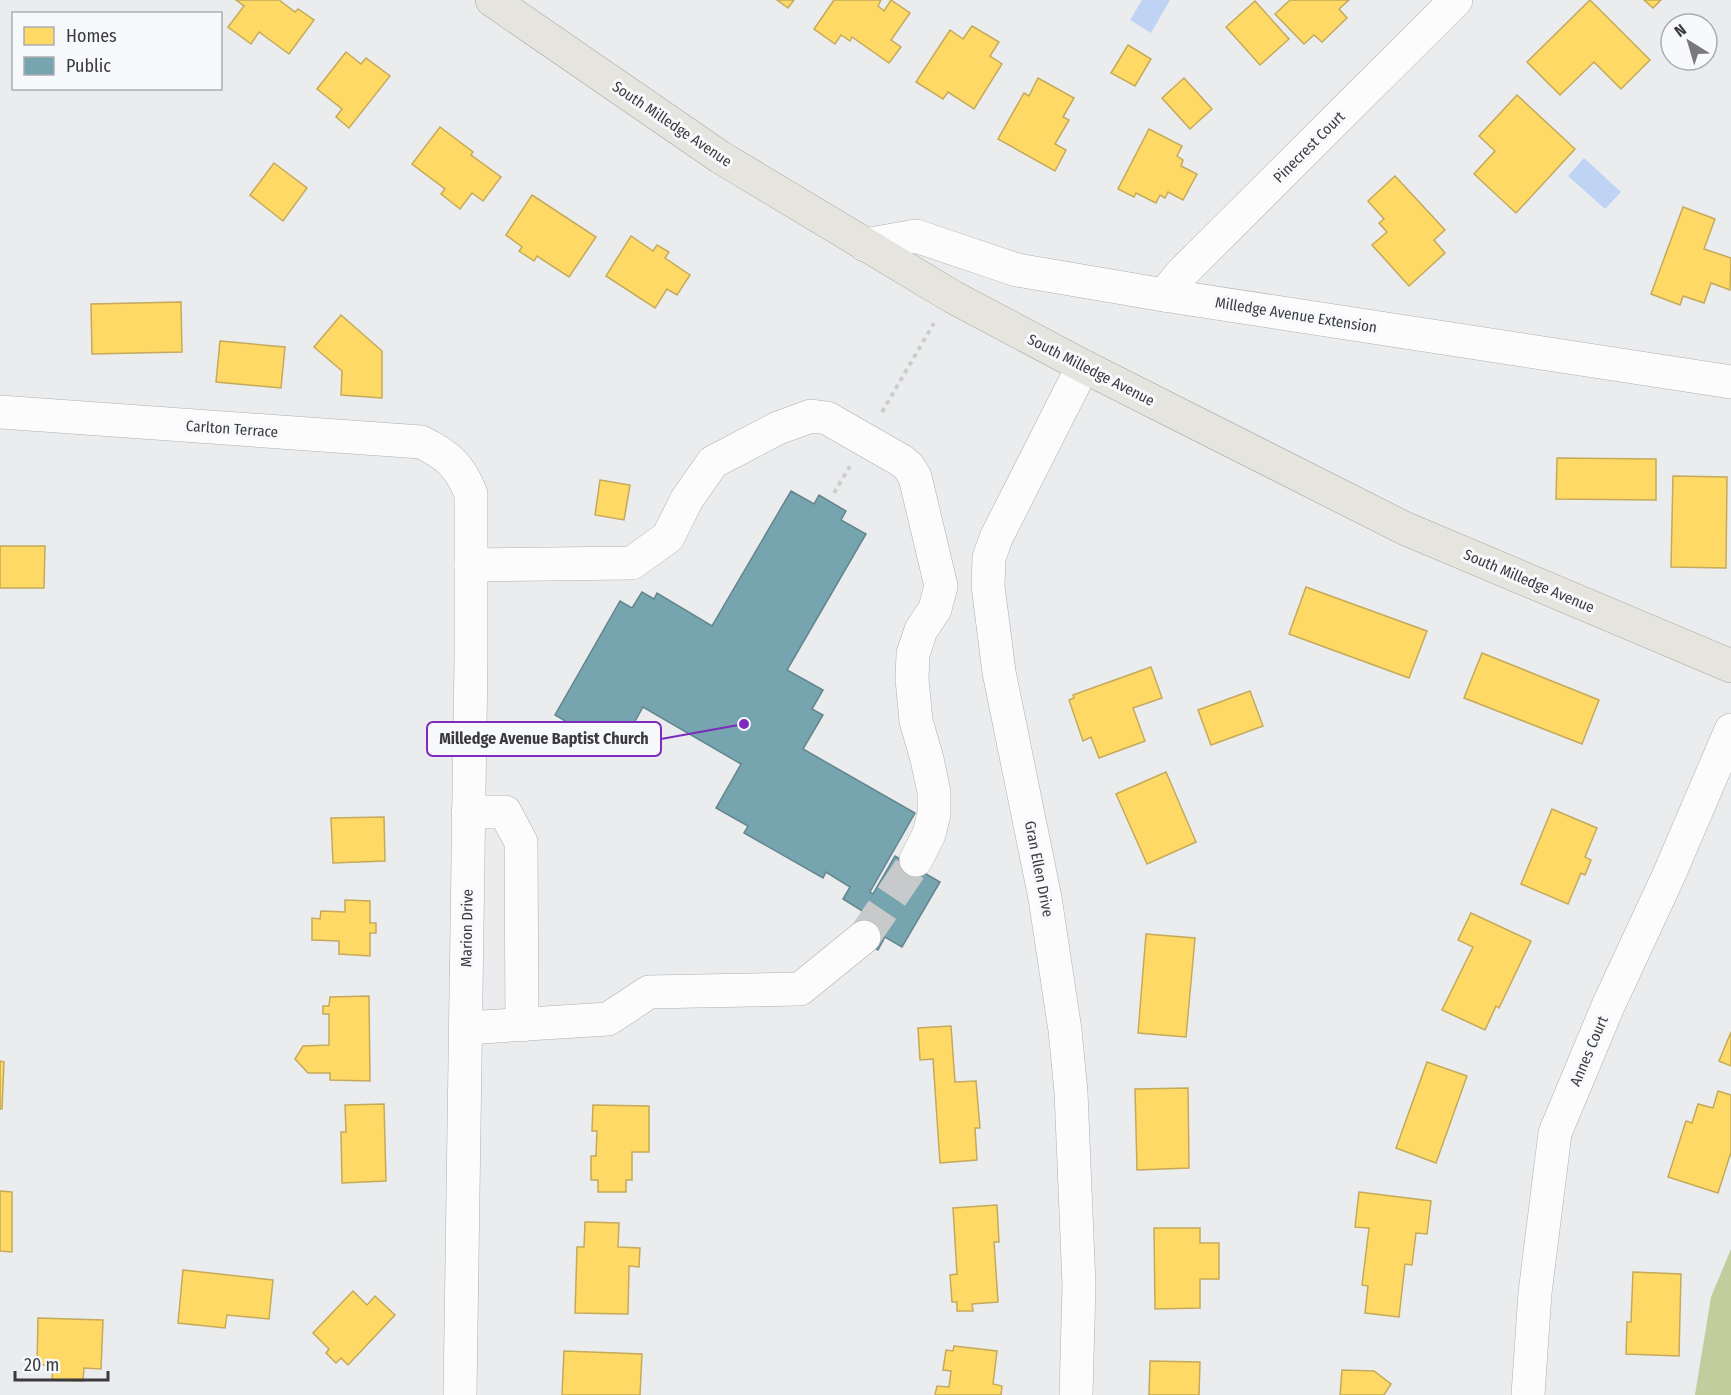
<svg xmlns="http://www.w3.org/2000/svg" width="1731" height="1395" font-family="'Fira Sans Condensed',sans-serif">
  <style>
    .forest { fill: #c2cd9d }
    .water { fill: #bfd4f4 }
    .homes { fill: #ffd966; stroke: #c4aa5a; stroke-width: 1.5 }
    .public { fill: #76a5af; stroke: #64858d; stroke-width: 1.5 }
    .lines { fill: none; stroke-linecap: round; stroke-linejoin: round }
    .minor-tunnel { stroke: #c8c9cb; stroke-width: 33; stroke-dasharray: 33 16; stroke-linecap: butt }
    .minor-casing { stroke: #aeafb0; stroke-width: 34 }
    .major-casing { stroke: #a7a69d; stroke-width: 34 }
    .path { stroke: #cdcdcd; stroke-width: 4; stroke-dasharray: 4.5 4.5; stroke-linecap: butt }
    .minor { stroke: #fcfcfc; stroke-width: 33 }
    .major { stroke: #e5e4de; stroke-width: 33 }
    .labels { text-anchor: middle; stroke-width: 6; stroke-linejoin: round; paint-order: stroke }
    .street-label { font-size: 15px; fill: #3b3b3d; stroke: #f7f9fc }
    .leader { fill: none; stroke: #7b2cbf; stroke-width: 2 }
    .callout-dot { fill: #7b2cbf; stroke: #f7f9fc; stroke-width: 2 }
    .callout { fill: #f7f9fc; stroke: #7b2cbf; stroke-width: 2 }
    .callout-label { font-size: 16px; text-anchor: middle; font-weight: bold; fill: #3b3b3d }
  </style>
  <rect width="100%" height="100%" fill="#ebecee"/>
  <path class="forest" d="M1731,1249v146h-36l16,-98z"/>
  <g class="water">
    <path d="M1142,0h28l-19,33 -21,-13z"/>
    <path d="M1584,158l37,34 -16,17 -37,-33z"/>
  </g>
  <g class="homes">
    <path d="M236,0h43l16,12 3,-3 16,11 -25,34 -30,-22 -8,12 -23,-17 16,-21z"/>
    <path d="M777,0h17l-6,8z"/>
    <path d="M834,0h47l-3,6 6,5 7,-11 19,13 -19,27 10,7 -12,16 -37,-26 -2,4 -9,-6 -6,9 -21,-15z"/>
    <path d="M1290,0h59l-10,9 8,9 -25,24 -8,-7 -10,9 -29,-30z"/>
    <path d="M1590,0l60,60 -29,29 -27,-27 -34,33 -33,-33z"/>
    <path d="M1644,0h17l-8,8z"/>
    <path d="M1255,1l34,38 -29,26 -34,-38z"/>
    <path d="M972,26l27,16 -9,14 12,8 -28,45 -26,-17 -5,7 -27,-17 34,-52 13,9z"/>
    <path d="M1128,45l23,14 -16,27 -24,-13z"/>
    <path d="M346,52l15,12 5,-6 24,18 -41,52 -13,-11 6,-8 -25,-20z"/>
    <path d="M1038,78l36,20 -11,19 6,3 -14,24 11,6 -11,21 -57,-32 26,-46 5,3z"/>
    <path d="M1184,78l28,31 -22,20 -28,-31z"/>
    <path d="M1517,95l58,54 -59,64 -42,-39 21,-23 -16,-15z"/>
    <path d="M440,127l33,25 -2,3 30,22 -18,24 -11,-8 -12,16 -19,-15 4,-5 -33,-25z"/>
    <path d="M1149,129l33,17 -5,10 6,4 -2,6 16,8 -14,26 -15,-8 -3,6 -5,-3 -4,8 -20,-10 -2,4 -16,-8z"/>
    <path d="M274,163l33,25 -24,33 -33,-26z"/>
    <path d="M1395,176l50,54 -11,10 11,13 -36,33 -37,-41 15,-13 -8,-9 5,-4 -16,-18z"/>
    <path d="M532,195l64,42 -27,40 -32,-21 -3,5 -15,-10 3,-4 -16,-12z"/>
    <path d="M1683,207l32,12 -11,30 27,9 -1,32 -19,-7 -7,20 -21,-7 -3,9 -29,-11z"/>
    <path d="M631,236l22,15 4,-6 12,7 -4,6 25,17 -13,20 -10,-6 -12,19 -49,-32z"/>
    <path d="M181,302l1,50 -90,2 -1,-50z"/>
    <path d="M341,315l41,36v47l-41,-3 1,-24 -28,-24z"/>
    <path d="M220,341l65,6 -4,41 -65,-6z"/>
    <path d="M1557,458l99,1v41l-100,-1z"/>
    <path d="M1673,476l54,1 -1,91 -55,-1z"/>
    <path d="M600,480l30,5 -6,35 -29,-5z"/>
    <path d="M0,546h45l-1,42h-44z"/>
    <path d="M1306,587l121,44 -18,47 -120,-44z"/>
    <path d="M1482,653l117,47 -17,44 -118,-46z"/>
    <path d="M1151,667l11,31 -29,10 12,33 -46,17 -8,-21 -8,4 -14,-41 5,-2 -1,-3z"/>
    <path d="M1250,691l13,35 -52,19 -13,-35z"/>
    <path d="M1166,772l30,70 -49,22 -31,-70z"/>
    <path d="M1552,809l45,19 -12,29 6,3 -6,15 -4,-2 -13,31 -47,-20z"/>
    <path d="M384,817l1,44 -52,2 -2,-45z"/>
    <path d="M345,900l25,1v22h6v10h-6v23l-31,-2v-13l-27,-1v-22l8,1 1,-8 24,1z"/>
    <path d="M1471,913l60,28 -32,67 -3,-2 -11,24 -43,-20 31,-63 -15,-7z"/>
    <path d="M1146,934l49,4 -9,99 -48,-4z"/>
    <path d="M369,996l1,85 -40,-1v-7h-22l-13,-14 8,-13 26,-1v-31h-6v-8h6l1,-9z"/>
    <path d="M951,1026l4,56 21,-1 4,47h-5l2,32 -37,3 -7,-104 -13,1 -2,-32z"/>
    <path d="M1731,1032v34l-12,-5z"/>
    <path d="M0,1061l4,1 -2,47h-2z"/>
    <path d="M1427,1062l40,14 -31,87 -40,-15z"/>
    <path d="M1188,1088l1,80 -52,2 -2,-81z"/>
    <path d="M1718,1091l13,4v57l-13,41 -50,-16 18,-56 6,2 6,-19 15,4z"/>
    <path d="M384,1104l2,77 -44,2 -1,-51h5l-1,-27z"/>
    <path d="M593,1105l56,1v46h-17v28h-6v12h-28v-12h-7v-24h5l1,-25h-5z"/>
    <path d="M0,1191l12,1v60l-12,-1z"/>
    <path d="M1359,1192l72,9 -4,33 -11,-1 -4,32 -7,-1 -6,53 -34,-4 3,-27 -6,-1 7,-57 -14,-1z"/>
    <path d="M997,1205l2,37h-5l4,60 -26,2 1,7h-16v-9h-5l-2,-27 7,-1 -4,-66z"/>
    <path d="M585,1222l34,1 -1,24 22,1 -1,19 -10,-1 -1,48 -53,-1 2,-66h7z"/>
    <path d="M1154,1228h46v15h19v36h-19v29l-45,1z"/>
    <path d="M183,1270l90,10 -4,39 -42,-4 -2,13 -47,-5z"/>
    <path d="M1633,1272l48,2 -2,82 -53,-2 1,-32h4z"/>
    <path d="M353,1291l14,14 8,-9 20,19 -47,50 -7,-7 -5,5 -10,-10 3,-4 -16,-16z"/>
    <path d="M38,1318l65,2 -2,49 -17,-1 -1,13 -31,-1 1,-15h-16z"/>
    <path d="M954,1346l43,5 -4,33 9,2 -1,9h-66l2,-9 12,1 2,-16 -8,-1 3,-20 7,1z"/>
    <path d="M564,1351l78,3 -2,41h-78z"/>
    <path d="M1150,1361l50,1 -1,33h-50z"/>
    <path d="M1342,1370l32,1 17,13 -7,11h-44z"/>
  </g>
  <path class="public" d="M791,491l23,13 5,-9 27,16 -5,9 25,14 -79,136 36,20 -11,19 11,6 -20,34 112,64 -45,79 3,2 22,-38 45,26 -38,65 -17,-10 -7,13 -10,-6 -11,-20 7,-12 -21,-13 7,-12 -24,-15 -3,6 -79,-45 4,-7 -32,-18 25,-44 -98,-57 -25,45 -25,-15 -6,9 -12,-6 4,-11 -24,-14 65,-114 12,7 10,-16 12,7 3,-6 55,33z"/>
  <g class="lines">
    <path class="minor-tunnel" d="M864,937l52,-77"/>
    <g class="minor-casing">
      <g id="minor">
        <path d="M865,245l51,-9 101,34 147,25 567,87"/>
        <path d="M1164,295l17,-21 275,-274"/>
        <path d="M0,412l421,30c27,13 39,24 50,52v165l-11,736"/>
        <path d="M471,565l161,-2 36,-26 19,-38 26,-37 65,-34 33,-12 16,2 75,43 7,6 6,10 26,109 -6,23 -14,21 -8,24 -1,25 4,42 11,38 7,33v22l-5,20 -13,26"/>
        <path d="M468,812h37l16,30 1,183"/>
        <path d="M466,1028l142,-9 41,-27 151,-3 64,-52"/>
        <path d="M1076,1395l3,-110 -8,-193 -6,-62 -20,-132 -46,-226 -11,-86 1,-28 7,-20 87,-172"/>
        <path d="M1528,1395l7,-102 20,-160 53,-127 60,-129 63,-147"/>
      </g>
    </g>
    <g class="major-casing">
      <path id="major" d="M492,0l228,157 233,140 130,69 321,162 327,138"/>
    </g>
    <g class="path">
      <path d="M882,412l52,-89"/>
      <path d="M834,493l16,-27"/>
    </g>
    <use href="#minor" class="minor"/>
    <use href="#major" class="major"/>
  </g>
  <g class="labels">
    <g class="street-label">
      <text transform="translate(672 124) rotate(34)" y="5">South Milledge Avenue</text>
      <text transform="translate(1309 147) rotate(-45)" y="5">Pinecrest Court</text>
      <text transform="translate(1296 315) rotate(9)" y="5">Milledge Avenue Extension</text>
      <text transform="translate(1091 370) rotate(27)" y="5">South Milledge Avenue</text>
      <text transform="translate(232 429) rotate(4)" y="5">Carlton Terrace</text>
      <text transform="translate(1529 581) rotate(23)" y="5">South Milledge Avenue</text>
      <text transform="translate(1039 869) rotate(79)" y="5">Gran Ellen Drive</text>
      <text transform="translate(467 928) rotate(-89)" y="5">Marion Drive</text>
      <text transform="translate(1589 1051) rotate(-67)" y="5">Annes Court</text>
    </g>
  </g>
  <path class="leader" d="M744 724L661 739"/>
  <circle class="callout-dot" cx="744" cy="724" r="6"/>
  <rect class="callout" x="427" y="722" width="234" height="34" rx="6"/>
  <g class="callout-label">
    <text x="544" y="744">Milledge Avenue Baptist Church</text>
  </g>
  <rect x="12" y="12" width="210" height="78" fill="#f7f9fc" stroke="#acadb0" stroke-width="1.5"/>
  <rect x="24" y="27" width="30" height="18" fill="#ffd966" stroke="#acadb0" stroke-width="1.5"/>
  <text x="66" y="42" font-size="18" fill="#3b3b3d">Homes</text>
  <rect x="24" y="57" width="30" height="18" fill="#76a5af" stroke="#acadb0" stroke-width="1.5"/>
  <text x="66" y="72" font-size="18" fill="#3b3b3d">Public</text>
  <g transform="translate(1689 42) rotate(323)"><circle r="28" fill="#f7f9fc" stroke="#acadb0" stroke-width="1.5"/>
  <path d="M0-4.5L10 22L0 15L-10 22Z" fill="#79797b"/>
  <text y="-9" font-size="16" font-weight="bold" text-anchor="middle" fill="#3b3b3d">N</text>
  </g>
  <path d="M15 1371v9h93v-9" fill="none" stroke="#3b3b3d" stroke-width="3"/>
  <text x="24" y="1371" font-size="18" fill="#3b3b3d" stroke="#f7f9fc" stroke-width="4.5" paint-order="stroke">20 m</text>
</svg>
